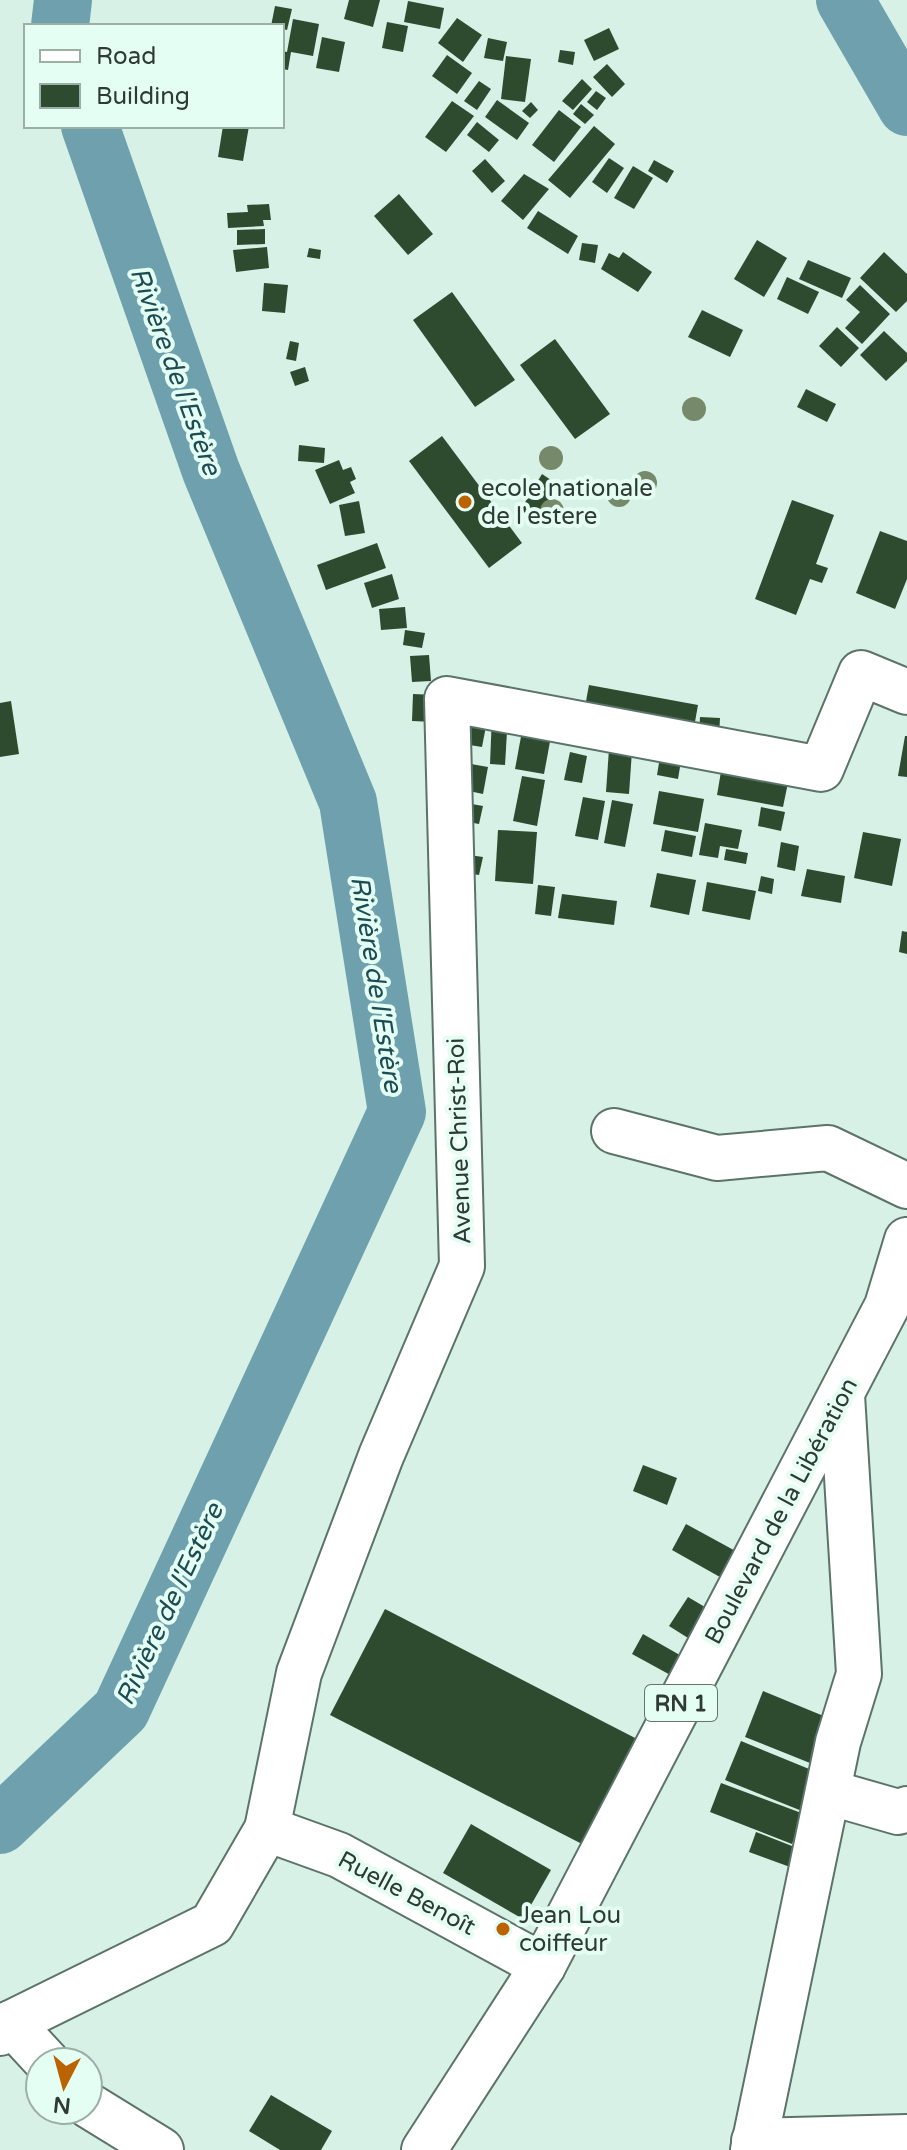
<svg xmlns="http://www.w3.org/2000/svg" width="907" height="2150" font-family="'Varela Round',sans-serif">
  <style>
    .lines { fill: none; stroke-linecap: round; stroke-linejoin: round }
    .river { stroke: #6ea1ad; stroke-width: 58 }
    .building { fill: #2e4b30 }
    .minor-casing { stroke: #5c736a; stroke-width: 48 }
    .major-casing { stroke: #5c736a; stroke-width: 48 }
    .minor { stroke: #fff; stroke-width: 44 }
    .major { stroke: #fff; stroke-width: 44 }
    .tree { fill: #76896a }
    .poi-dot { fill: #bb6300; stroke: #e4fef3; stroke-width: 3 }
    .labels { text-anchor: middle; stroke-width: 8; stroke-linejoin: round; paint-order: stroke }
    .shield { fill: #e4fef3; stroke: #65746e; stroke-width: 2 }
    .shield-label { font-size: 22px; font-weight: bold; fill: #2f3935 }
    .poi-label { font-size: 24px; fill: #2f3935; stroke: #e4fef3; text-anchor: start }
    .street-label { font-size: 24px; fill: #2f3935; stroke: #e4fef3 }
    .water-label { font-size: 26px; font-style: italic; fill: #1e4c55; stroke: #e4fef3 }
  </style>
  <rect width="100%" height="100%" fill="#d7f1e6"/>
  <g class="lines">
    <g class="river">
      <path d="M845,0l62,107"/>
      <path d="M60,26l3,-26"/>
      <path d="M0,1825l121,-115 276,-598 -49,-310 -137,-331 -121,-345"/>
    </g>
  </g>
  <g class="building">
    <path d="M349,0h31l-7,27 -29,-8z"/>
    <path d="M408,1l36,7 -4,21 -36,-7z"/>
    <path d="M275,6l17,3 -5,21 -16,-4z"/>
    <path d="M457,18l25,17 -19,27 -25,-19z"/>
    <path d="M293,19l26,5 -6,32 -22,-4 -3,18 -6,-1v-18l5,1z"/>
    <path d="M387,22l21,4 -5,26 -21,-4z"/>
    <path d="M609,28l10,21 -25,12 -10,-21z"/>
    <path d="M322,37l23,5 -6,30 -23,-4z"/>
    <path d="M488,38l19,4 -4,19 -19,-3z"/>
    <path d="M560,50l15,2 -2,13 -15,-3z"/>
    <path d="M447,55l25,18 -15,21 -25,-18z"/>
    <path d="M506,56l25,3 -6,43 -24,-3z"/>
    <path d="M607,64l18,20 -13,13 -19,-20z"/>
    <path d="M582,79l10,10 -19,21 -11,-9z"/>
    <path d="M479,81l12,8 -14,21 -13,-9z"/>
    <path d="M596,91l10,7 -9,12 -10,-8z"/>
    <path d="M497,100l32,23 -12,17 -32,-23z"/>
    <path d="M452,101l22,15 -28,36 -21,-15z"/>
    <path d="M531,102l7,8 -8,8 -8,-7z"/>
    <path d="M581,104l13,11 -9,9 -12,-10z"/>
    <path d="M559,110l22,17 -27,35 -22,-17z"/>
    <path d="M477,122l22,18 -10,12 -22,-17z"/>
    <path d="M223,126h26l-6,35 -25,-4z"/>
    <path d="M594,126l21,18 -45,54 -22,-18z"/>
    <path d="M609,158l15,10 -17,25 -15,-11z"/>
    <path d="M485,159l20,22 -13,12 -20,-22z"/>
    <path d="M654,160l20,11 -7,12 -19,-12z"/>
    <path d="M633,166l20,12 -19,31 -20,-11z"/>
    <path d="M524,174l25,15 -26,31 -22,-19z"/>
    <path d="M399,194l34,40 -25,21 -34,-39z"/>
    <path d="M269,204l2,16h-8l1,6 -36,2 -1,-15 21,-1 -1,-7z"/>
    <path d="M538,211l40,25 -10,18 -41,-26z"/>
    <path d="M265,229v15l-28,1v-15z"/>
    <path d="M757,240l30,18 -23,39 -30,-18z"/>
    <path d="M582,243l16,2 -3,18 -16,-3z"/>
    <path d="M267,247l2,21 -33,4 -3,-22z"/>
    <path d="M309,248l12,2 -1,9 -13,-2z"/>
    <path d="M623,252l29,20 -14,20 -37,-23 8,-16 10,5z"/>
    <path d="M884,252l23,22v27l-11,11 -36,-34z"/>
    <path d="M808,260l43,18 -9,20 -43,-19z"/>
    <path d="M787,277l32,15 -11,22 -31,-15z"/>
    <path d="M264,283l24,2 -3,28 -23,-2z"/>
    <path d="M860,285l30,29 -28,30 -17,-16 15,-16 -14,-12z"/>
    <path d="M452,292l63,88 -40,27 -62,-87z"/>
    <path d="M702,310l41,20 -13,27 -42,-20z"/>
    <path d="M837,327l22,21 -18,19 -22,-21z"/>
    <path d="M884,331l23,22v8l-21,20 -26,-26z"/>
    <path d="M555,339l55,75 -35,25 -55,-74z"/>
    <path d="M290,341l9,2 -3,18 -10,-2z"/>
    <path d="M305,367l4,14 -14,5 -5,-14z"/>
    <path d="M806,389l30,15 -9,18 -30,-15z"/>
    <path d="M442,436l80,107 -33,25 -80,-107z"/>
    <path d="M299,445l26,3 -1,15 -26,-2z"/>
    <path d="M339,460l4,10 8,-3 5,12 -6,3 5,11 -25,11 -15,-34z"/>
    <path d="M542,474l18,12 -21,34 -18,-11z"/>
    <path d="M792,500l42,15 -18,49 12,4 -6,15 -12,-4 -14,36 -41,-16z"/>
    <path d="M359,501l6,32 -20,3 -6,-31z"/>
    <path d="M880,531l27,10v38l-12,30 -39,-16z"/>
    <path d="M377,543l9,25 -60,22 -9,-25z"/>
    <path d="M392,574l7,25 -27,9 -8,-25z"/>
    <path d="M405,607l2,21 -26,2 -2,-21z"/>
    <path d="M405,630l20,3 -3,15 -19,-3z"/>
    <path d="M429,655l2,26 -19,1 -2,-26z"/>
    <path d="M589,685l109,20 -5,28 -109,-21z"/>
    <path d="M413,694l22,1 -1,27 -22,-1z"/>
    <path d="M11,701l8,53 -19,3v-54z"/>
    <path d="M492,715l16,1 -3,49 -15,-1z"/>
    <path d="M700,717l20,1 -1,19 -20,-1z"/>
    <path d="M455,720l31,6 -4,21 -31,-5z"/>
    <path d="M523,726l29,5 -8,43 -29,-5z"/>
    <path d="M905,736h2v41l-9,-1z"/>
    <path d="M609,749l23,2 -3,43 -23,-2z"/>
    <path d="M661,751l21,4 -4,24 -21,-4z"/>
    <path d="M570,752l17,4 -5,27 -18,-3z"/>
    <path d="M723,760l67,13 -7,34 -66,-12z"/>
    <path d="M471,764l17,3 -5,27 -33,-7z"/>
    <path d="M522,776l23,4 -8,46 -24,-5z"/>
    <path d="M659,791l45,8 -6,33 -45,-8z"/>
    <path d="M583,797l22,4 -7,39 -23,-4z"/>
    <path d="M612,800l21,4 -8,43 -21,-4z"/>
    <path d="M455,801l28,5 -4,18 -27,-5z"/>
    <path d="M761,807l24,5 -4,19 -23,-5z"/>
    <path d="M705,823l37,7 -4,19 -18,-3 -2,12 -19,-3z"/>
    <path d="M498,830l39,2 -4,52 -38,-3z"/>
    <path d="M665,830l31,6 -4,21 -31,-6z"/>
    <path d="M863,832l38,7 -9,47 -38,-8z"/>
    <path d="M781,842l18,4 -4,25 -18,-4z"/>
    <path d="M726,849l22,4 -2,11 -22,-4z"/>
    <path d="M469,855l14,2 -4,18 -13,-2z"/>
    <path d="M807,869l38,7 -4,27 -40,-7z"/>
    <path d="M657,873l39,7 -7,35 -39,-8z"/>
    <path d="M761,876l13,3 -2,15 -14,-3z"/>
    <path d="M707,882l49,9 -6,29 -48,-9z"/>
    <path d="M538,885l17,2 -4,29 -16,-2z"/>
    <path d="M562,894l55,7 -3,24 -56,-7z"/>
    <path d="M902,931l5,1v22l-8,-2z"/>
    <path d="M643,1465l34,13 -10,27 -34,-14z"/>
    <path d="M686,1524l55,30 -14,27 -55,-31z"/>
    <path d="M688,1597l27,16 -19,30 -27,-17z"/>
    <path d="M385,1609l252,130 -55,105 -252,-129z"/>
    <path d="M643,1634l42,24 -11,19 -42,-23z"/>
    <path d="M763,1691l63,26 -11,48 -70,-28z"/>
    <path d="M741,1741l73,30 -7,42 -82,-33z"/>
    <path d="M721,1783l83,31 -12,30 -82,-32z"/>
    <path d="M471,1824l80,46 -28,49 -80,-46z"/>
    <path d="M756,1832l41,16 -7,19 -41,-15z"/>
    <path d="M271,2095l61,36 -11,19h-41l-31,-19z"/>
  </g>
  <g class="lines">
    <g class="minor-casing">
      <g id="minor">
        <path d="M614,1131l103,27 111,-10 79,38"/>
        <path d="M828,1792l70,20 9,-3"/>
        <path d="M267,1829l72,26 204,111"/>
        <path d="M11,2023l36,39"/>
        <path d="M0,2033l11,-10 201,-99 55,-95 32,-156 82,-217 81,-190 -15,-567 374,70 40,-96 46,19"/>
        <path d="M88,2105l73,45"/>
        <path d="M754,2141l153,-4"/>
        <path d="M753,2150l85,-408 21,-68 -17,-279"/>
      </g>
    </g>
    <g class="major-casing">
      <path id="major" d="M424,2150l119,-184 344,-660 20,-66"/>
    </g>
    <use href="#minor" class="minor"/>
    <use href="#major" class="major"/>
  </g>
  <g class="tree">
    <circle cx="694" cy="409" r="12"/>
    <circle cx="551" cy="458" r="12"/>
    <circle cx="645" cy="483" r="12"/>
    <circle cx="619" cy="495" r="12"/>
    <circle cx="552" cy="511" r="12"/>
  </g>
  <g class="poi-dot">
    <circle cx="465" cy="502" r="8"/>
    <circle cx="503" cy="1929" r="8"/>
  </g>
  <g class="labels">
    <rect class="shield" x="645" y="1685" width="72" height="36" rx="6"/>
    <g class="shield-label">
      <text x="681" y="1711">RN 1</text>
    </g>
    <g class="poi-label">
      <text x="481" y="496">ecole nationale<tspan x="481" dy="28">de l'estere</tspan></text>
      <text x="519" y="1923">Jean Lou<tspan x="519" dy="28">coiffeur</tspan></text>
    </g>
    <g class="street-label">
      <text transform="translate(459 1141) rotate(-92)" y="8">Avenue Christ-Roi</text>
      <text transform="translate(781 1511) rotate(-62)" y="8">Boulevard de la Libération</text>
      <text transform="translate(407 1893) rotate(28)" y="8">Ruelle Benoît</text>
    </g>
    <g class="water-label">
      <text transform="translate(176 371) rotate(70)" y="9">Rivière de l'Estère</text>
      <text transform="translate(377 984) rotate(81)" y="9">Rivière de l'Estère</text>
      <text transform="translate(169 1604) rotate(-65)" y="9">Rivière de l'Estère</text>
    </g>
  </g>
  <rect x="24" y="24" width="260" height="104" fill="#e4fef3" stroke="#9cafa7" stroke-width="2"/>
  <rect x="40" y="50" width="40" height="12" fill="#ffffff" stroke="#9cafa7" stroke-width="2"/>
  <text x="96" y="64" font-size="24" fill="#2f3935">Road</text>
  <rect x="40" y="84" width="40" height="24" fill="#2e4b30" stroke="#9cafa7" stroke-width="2"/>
  <text x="96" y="104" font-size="24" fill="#2f3935">Building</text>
  <g transform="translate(64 2086) rotate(186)"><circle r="38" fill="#e4fef3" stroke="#9cafa7" stroke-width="2"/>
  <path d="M0-6L14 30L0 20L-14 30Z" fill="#bb6300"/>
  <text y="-12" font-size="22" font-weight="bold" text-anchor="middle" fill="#2f3935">N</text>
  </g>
</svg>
